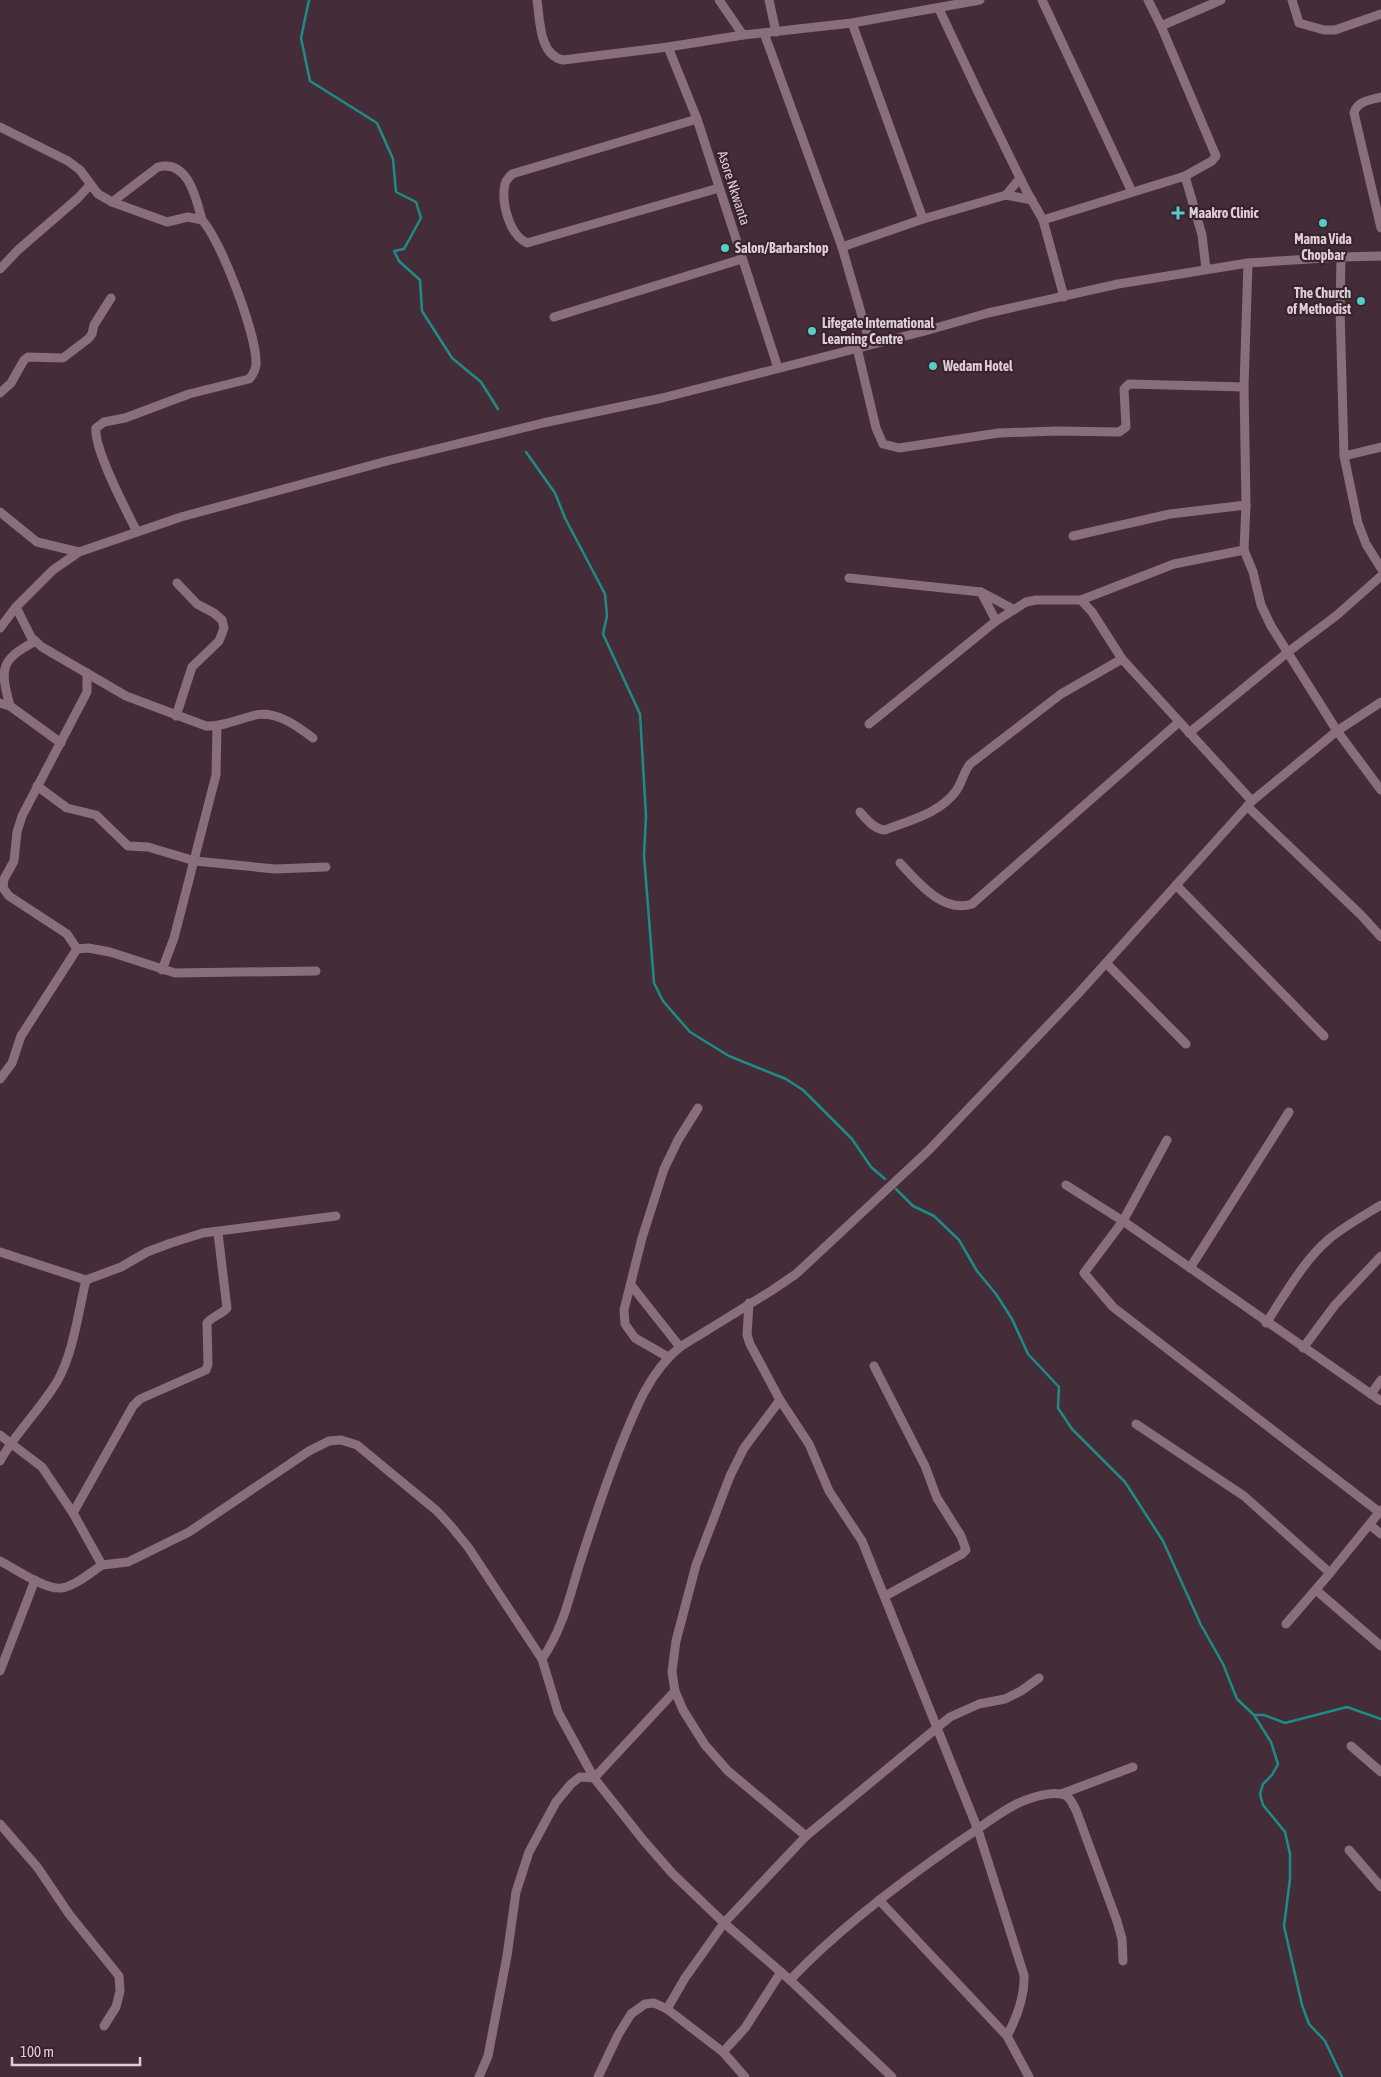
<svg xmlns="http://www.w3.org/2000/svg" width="1381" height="2077" font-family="'Asap Condensed',sans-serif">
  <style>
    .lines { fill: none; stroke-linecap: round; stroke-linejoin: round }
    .stream { stroke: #1e8c86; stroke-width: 2.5 }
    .minor { stroke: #896e7b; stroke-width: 9 }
    .poi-dot { fill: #55cec6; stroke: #39232e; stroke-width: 2 }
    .labels { text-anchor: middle; stroke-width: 4.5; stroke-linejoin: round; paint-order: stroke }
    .street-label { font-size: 14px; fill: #ddced5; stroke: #39232e }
    .poi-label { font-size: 14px; font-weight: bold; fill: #ddced5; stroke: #39232e; text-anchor: start }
  </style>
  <rect width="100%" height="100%" fill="#442d38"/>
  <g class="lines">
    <g class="stream">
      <path d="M309,0l-8,38 9,43 67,42 16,36 3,33 20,10 5,16 -17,31 -10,2 5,10 21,19 2,31 30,47 29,24 17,27"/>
      <path d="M526,452l29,41 10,25 40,76 2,22 -4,18 37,80 6,102 -2,39 10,128 9,18 27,31 39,24 57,23 17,11 49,49 19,28 14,12"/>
      <path d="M896,1189l17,17 21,10 25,24 18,31 19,23 16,25 16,35 31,33 -1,21 14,21 53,53 38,59 38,84 22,39 14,35 17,16 17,27 7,22 -6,11 -9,9 -3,10 3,11 22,27 5,22v25l-6,47 18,79 7,19 16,17 17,36"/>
      <path d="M1254,1715h10l21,8 62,-16 34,12"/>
    </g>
    <g class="minor">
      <path d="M537,0c3,20 2,55 26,60l105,-13 75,-12 109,-12 128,-23"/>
      <path d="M719,0l24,35"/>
      <path d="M769,0l7,32"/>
      <path d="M1042,0l90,192"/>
      <path d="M1292,0l7,23 25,7h11l46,-16"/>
      <path d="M939,9l40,85 47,96 17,30 21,77"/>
      <path d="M852,23l71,196"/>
      <path d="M1161,26l60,-26"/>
      <path d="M764,33l78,214 28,97"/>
      <path d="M668,47l29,72 81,249"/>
      <path d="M1381,97c-11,3 -24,4 -27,16l27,115"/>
      <path d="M697,119l-185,55c-3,3 -6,6 -7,10 -4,18 4,51 22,59l192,-55"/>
      <path d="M0,127l68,34 12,9 18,24 14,8 55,20 21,-5 14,3c19,20 56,118 54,145 -1,6 -3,10 -7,14l-60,15 -64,24 -21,4 -8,6c-3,20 31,84 41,104"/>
      <path d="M1185,176l17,59 4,34"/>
      <path d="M1006,195l14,-17"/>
      <path d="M112,202l46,-35c30,-8 38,31 44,53"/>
      <path d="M1043,220l142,-44 27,-15 4,-5 -55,-130 -13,-26"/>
      <path d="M842,247l81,-28 83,-24 26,5"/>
      <path d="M1341,257l-1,52 4,147 14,67 8,21 15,24"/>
      <path d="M1248,263l-4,124 2,118 -2,45 9,22 8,33 10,21 66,105 44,59"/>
      <path d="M0,269l18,-19 60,-52 12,-13"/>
      <path d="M554,317l188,-58"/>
      <path d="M857,348l19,80 7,16 16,4 100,-15 57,-2 63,1 7,-5 -2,-38 5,-5 115,3"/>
      <path d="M0,393l11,-10 13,-23 4,-3 35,1 25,-19 4,-5 2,-9 17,-27"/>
      <path d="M1344,456l37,-9"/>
      <path d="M0,512l37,30 42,10"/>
      <path d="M1073,536l97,-22 76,-9"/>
      <path d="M849,578l132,14 32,17"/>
      <path d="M981,592l15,29"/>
      <path d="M1081,600l11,12 30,47 130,142"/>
      <path d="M16,607l15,30 11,10 84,49 80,30c16,1 30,-6 46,-10 22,-7 44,9 61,22"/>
      <path d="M0,628l16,-21 37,-37 26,-18 102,-35 206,-56 156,-38 119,-25 263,-67 63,-18 130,-29 130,-21 93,-6 40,-1"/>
      <path d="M0,703l10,3 51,37"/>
      <path d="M10,706c-10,-37 -10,-46 24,-64"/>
      <path d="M176,716l16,-49 27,-26 5,-13 -2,-8 -8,-7 -17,-9 -20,-21"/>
      <path d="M869,724l127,-103 30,-19 10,-2h45l93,-36 70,-14"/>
      <path d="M1189,733l99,-81 49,-37 44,-39"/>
      <path d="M37,786l30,22 29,7 32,31 20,1 47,14 80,8 51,-2"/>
      <path d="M1247,806l114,109 20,22"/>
      <path d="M860,812c7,8 14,17 25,18 25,-10 54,-16 71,-39 6,-8 7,-18 14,-27l91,-70 61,-35"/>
      <path d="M900,863c17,18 43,51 72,41l207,-182"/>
      <path d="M1176,885l148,151"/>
      <path d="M77,949l-10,-15 -58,-38 -6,-8 1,-9 10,-18 3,-29 5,-16 65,-124v-19"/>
      <path d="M1106,963l80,81"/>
      <path d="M162,970l12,-32 42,-163 1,-48"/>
      <path d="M0,1079l12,-16 9,-27 56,-87 11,-1 22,4 65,21 141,-2"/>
      <path d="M1167,1140l-44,81 -39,52 29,34 266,205"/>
      <path d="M1066,1185l57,36 258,180"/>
      <path d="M0,1252l86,28 35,-13 26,-15 24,-9 32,-10 133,-17"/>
      <path d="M1190,1268l99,-156"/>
      <path d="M631,1285l49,62"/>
      <path d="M749,1303l-2,32 3,9 30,56 29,44 20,47 33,50 116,289 46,145c1,22 -7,42 -17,61"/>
      <path d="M1266,1323c19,-28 37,-62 63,-84 16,-13 34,-23 52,-34"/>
      <path d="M1303,1348l32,-43 46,-49"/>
      <path d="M668,1357l-33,-19 -10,-14 -1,-14 18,-72 22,-69 14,-29 20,-32"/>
      <path d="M874,1366l51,100 12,32 24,38 5,14 -4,4 -77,42"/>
      <path d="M1371,1394l10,-14"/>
      <path d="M780,1400l-36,48 -14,28 -34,89 -20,76 -4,31 3,19 8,19 22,35 23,26 78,65"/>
      <path d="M1136,1424l108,72 86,77"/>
      <path d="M0,1435l42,32 31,46 29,52 26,-3 61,-30 120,-81 20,-10 12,-1 16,5 80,66 13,14 18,22 74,112 16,53 36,66 50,63 28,32 52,50 66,57 102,97"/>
      <path d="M0,1461c16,-29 41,-52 58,-81 16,-30 20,-67 28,-100"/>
      <path d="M73,1513l60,-107 7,-7 66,-29 2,-6 -1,-41c6,-7 15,-9 20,-15l-9,-75"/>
      <path d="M1370,1525l11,9"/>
      <path d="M0,1561c14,7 45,29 61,27 14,-2 29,-15 41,-23"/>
      <path d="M1316,1590l65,56"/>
      <path d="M1286,1624l44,-51 51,-63"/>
      <path d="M542,1659c19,-27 27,-59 36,-90 13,-41 26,-80 41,-119 15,-37 29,-77 61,-103l91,-56 25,-17 133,-124 148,-155 175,-194 85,-70 44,-29"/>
      <path d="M0,1671l35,-91"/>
      <path d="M1351,1746l30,26"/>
      <path d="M1061,1794l72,-27"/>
      <path d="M0,1824l38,44 31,46 50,62 1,15 -4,16 -12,19"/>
      <path d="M1349,1850l32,37"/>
      <path d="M879,1900l128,136 22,41"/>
      <path d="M790,1980c49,-52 112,-99 170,-139 17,-11 33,-24 51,-34 12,-7 36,-16 51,-13 8,2 10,9 14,16l41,111 5,18 1,22"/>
      <path d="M667,2009l18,-31 39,-55 82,-87 144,-119 29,-13 26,-5 16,-8 18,-13"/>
      <path d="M723,2052l22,-24 36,-56"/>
      <path d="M479,2077l9,-21 19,-100 9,-64 13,-40 27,-50 15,-18 9,-7 14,1 81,-87"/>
      <path d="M598,2077l20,-42 13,-21 14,-10 9,-1 13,6 56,43 22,25"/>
    </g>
  </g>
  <g class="poi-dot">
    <path d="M1175.5 205.5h5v5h5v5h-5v5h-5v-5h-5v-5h5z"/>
    <circle cx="1323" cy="223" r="5"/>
    <circle cx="725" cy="248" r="5"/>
    <circle cx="1361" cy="301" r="5"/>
    <circle cx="812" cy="331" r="5"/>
    <circle cx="933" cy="366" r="5"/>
  </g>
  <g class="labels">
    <g class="street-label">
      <text transform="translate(734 188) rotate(72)" y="5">Asore Nkwanta</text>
    </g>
    <g class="poi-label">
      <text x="1189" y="218">Maakro Clinic</text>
      <text x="1323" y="244" text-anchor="middle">Mama Vida<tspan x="1323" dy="16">Chopbar</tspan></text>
      <text x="735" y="253">Salon/Barbarshop</text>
      <text x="1351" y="298" text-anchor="end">The Church<tspan x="1351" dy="16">of Methodist</tspan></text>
      <text x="822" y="328">Lifegate International<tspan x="822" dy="16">Learning Centre</tspan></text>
      <text x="943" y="371">Wedam Hotel</text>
    </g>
  </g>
  <path d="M12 2057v8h128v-8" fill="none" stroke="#ddced5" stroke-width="2.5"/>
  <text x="20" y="2057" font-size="15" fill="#ddced5" stroke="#39232e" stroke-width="4" paint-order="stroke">100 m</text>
</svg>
